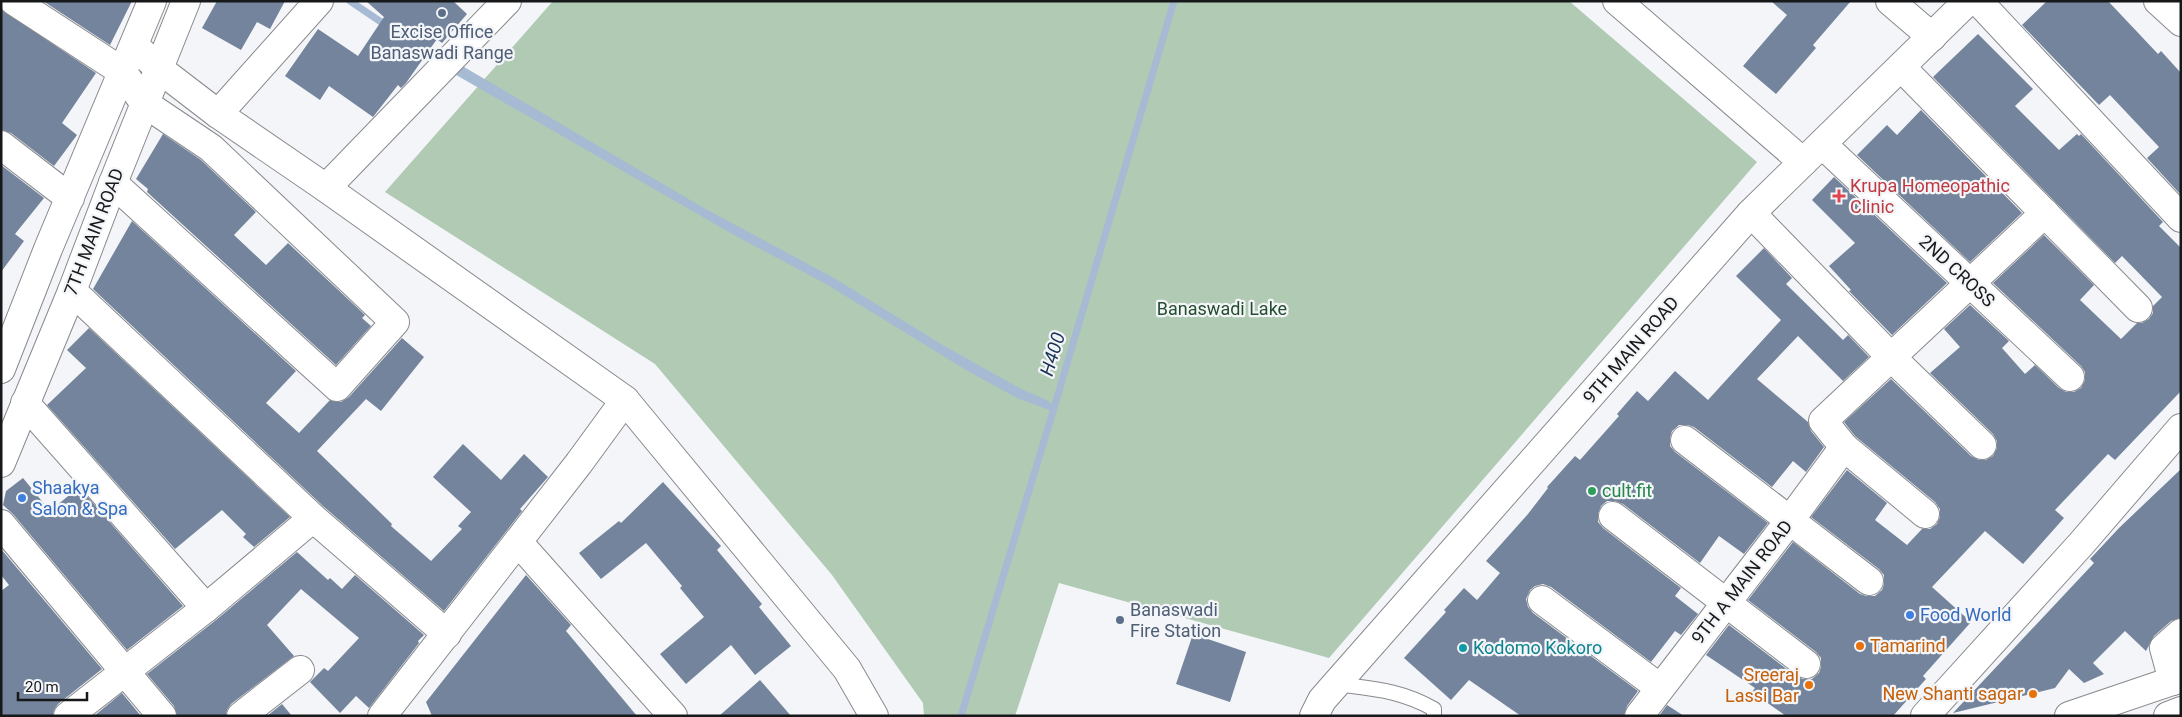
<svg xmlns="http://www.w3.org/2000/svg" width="2182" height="717" font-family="Roboto,sans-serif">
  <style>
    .forest { fill: #b0cab4 }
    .water { fill: #a7bad3 }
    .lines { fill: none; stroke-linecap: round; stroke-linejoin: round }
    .stream { stroke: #a7bad3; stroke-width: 7 }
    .building { fill: #73849c }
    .service-casing { stroke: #898a8d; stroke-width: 16 }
    .minor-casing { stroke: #898a8d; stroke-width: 30 }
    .tertiary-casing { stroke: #898a8d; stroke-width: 30 }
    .secondary-casing { stroke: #898a8d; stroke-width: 30 }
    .primary-casing { stroke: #898a8d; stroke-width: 30 }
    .service { stroke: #fff; stroke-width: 14 }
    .minor { stroke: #fff; stroke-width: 28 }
    .tertiary { stroke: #fff; stroke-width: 28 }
    .secondary { stroke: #fff; stroke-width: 28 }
    .primary { stroke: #fff; stroke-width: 28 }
    .service-dot { fill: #5c6f8a; stroke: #f3f5f8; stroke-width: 2 }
    .health-dot { fill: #e0444e; stroke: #f3f5f8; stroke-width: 2 }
    .leisure-dot { fill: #2e9e5b; stroke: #f3f5f8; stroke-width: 2 }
    .shop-dot { fill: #3f7fe0; stroke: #f3f5f8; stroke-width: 2 }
    .food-dot { fill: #e8710a; stroke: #f3f5f8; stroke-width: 2 }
    .culture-dot { fill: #0f9aa8; stroke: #f3f5f8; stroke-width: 2 }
    .labels { text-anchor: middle; stroke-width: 4.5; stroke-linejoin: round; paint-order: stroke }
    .service-label { font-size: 18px; fill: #4e5e75; stroke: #f3f5f8 }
    .health-label { font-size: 18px; fill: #be3a42; stroke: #f3f5f8; text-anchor: start }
    .street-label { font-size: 18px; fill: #171819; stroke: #f3f5f8 }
    .park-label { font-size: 18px; fill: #254e2e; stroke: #f3f5f8 }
    .shop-label { font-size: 18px; fill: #366cbe; stroke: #f3f5f8; text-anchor: start }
    .leisure-label { font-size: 18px; fill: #27864d; stroke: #f3f5f8; text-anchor: start }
    .food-label { font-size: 18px; fill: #c56008; stroke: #f3f5f8; text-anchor: end }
    .culture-label { font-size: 18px; fill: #0d838f; stroke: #f3f5f8; text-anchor: start }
    .water-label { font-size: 19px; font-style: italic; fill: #183356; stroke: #f3f5f8 }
  </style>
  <rect width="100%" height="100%" fill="#f3f5f8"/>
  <path class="forest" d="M553,1h1016l188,161 -428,496 -270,-75 -44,133h-91l-1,-13 -91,-128 -177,-211 -270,-172z"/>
  <path class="water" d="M459,64l243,143 132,71 107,66 80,45 28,12 -2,8 -30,-11 -51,-28 -140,-86 -92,-49 -283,-163z"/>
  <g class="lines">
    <g class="stream">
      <path d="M350,1l37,25"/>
      <path d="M421,48l20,13"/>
      <path d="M1039,402l15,6"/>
      <path d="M961,716l93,-308 120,-407"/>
    </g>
  </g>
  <g class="building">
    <path d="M43,1h89l-22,44z"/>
    <path d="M217,1h68l-15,28 -13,-7 -16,28 -39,-22z"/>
    <path d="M366,1h87l14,13 -25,29 -5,-4 -31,44 -5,5 -3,-3 -25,32 -44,-31 -9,14 -35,-24 33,-47 40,27 26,-39z"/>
    <path d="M1771,1h80l-38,44 3,3 -40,46 -33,-28 44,-51z"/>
    <path d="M2047,1h61l50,53 3,-3 20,22v122l-34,-37 12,-11 -49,-52 -11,10 -77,-80z"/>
    <path d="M1,9l95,64 -34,50 15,12 -23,31 -43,-33 -10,-3z"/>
    <path d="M1978,34l55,55 -18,17 44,44 18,-16 2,2 2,-2 82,88 -4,4 22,22v143l-66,69 -7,-6 -53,56 9,8 -41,46 -38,-33 -53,56 39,35 -48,54 3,3 -33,37h-107l-34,-24 3,-4 -49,-33 23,-30 68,52 6,2h9l7,-6 2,-6v-9l-5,-6 -68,-52 45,-58 67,52 6,2h9l7,-6 2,-6v-9l-5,-6 -68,-52 36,-47 40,33 -12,17 32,25 15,-16h8l7,-5 3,-7v-8l-5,-7 -80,-66 -11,-14 47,-43 80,77 8,4h7l7,-4 4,-8v-7l-4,-7 -63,-61 30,-26 -16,-18 26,-24 39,36 -7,7 23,26 10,-9 24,23 7,4h8l7,-4 4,-8v-8l-4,-6 -88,-83 51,-48 50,50 -14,15 41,39 16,-16h5l7,-4 4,-6v-7l9,-9 -40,-41 -7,7 -182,-186z"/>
    <path d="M1921,110l101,103 -52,49 -113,-107 30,-30 10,10z"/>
    <path d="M163,134l38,26 55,52 -22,23 32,30 22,-22 77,72 -3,3 9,8 -35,39 -189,-173 1,-3 -12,-10z"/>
    <path d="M1,165l43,33 -29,36 9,7 -23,31z"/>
    <path d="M1834,177l113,106 -55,52 -43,-44 2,-1 -22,-24 26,-23 -43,-43z"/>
    <path d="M132,221l164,150 -30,32 33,30 31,-33 11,2 8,-5 53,-59 22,19 -43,54 -15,-12 -49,52 75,73 -1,2 40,35 31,-32 -4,-3 13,-14 -38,-35 30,-33 38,36 23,-26 24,23 -28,32 2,2 -78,100 -121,-105 -230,-217z"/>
    <path d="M1764,248l28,30 -6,6 57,56 5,-5 21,22 -26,24 -45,-45 -41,43 51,43 3,9 13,16 -18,25 -13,-11 -21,26 -78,-60 -6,-2h-9l-7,6 -2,7v8l5,6 93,71 -24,31 -25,-18 -19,27 -77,-59 -8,-3h-8l-6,5 -3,8v8l5,6 78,60 -6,8 23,18 -17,21 -6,-4 -24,31 -100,-75 -8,-3 -8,2 -5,4 -4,9 2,8 5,6 105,78 -11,15 -3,10h-103l-52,-36 -18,20 -47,-42 42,-46 -2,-2 20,-22 13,12 23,-27 -14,-12 42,-47 20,-26 -1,-1 28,-31 5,4 39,-44 -2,-2 20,-23 11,10 27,-30 33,29 73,-80 -45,-44z"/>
    <path d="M89,328l201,189 -36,30 -11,-10 3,-3 -24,-24 -47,39 -128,-144 39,-37 -19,-18z"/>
    <path d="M2181,469v149l-10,3 -17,15 -8,15 -21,-20 -32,32 11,11 -20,9 -15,-14 -14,19 -102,25 141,-150 -4,-4 29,-31z"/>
    <path d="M23,478l27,33 29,-24 104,119 -56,44 -114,-136 -10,-9 3,-14z"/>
    <path d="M663,482l58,64 -4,4 45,54 -3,3 32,39 -36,29 -24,-30 -45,39 -26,-30 44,-37 -24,-29 2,-2 -36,-43 -45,36 -22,-26 40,-32 2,2z"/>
    <path d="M1,549l101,120 -44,35 -4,6 -1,6h-52v-125l8,-6 -8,-10z"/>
    <path d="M297,552l31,28 2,-2 12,11 13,-14 69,60 -6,6 1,2 -50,65 -13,-12 -16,17 -30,-31 14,-14 4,3 31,-33 -58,-49 -34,36 27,31 -63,48 -4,6 -1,6h-49l-3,-10 -27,-32 69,-54z"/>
    <path d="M526,575l45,50 -5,6 71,85h-205l-6,-14z"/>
    <path d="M1193,634l53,18 -16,50 -54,-18z"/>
    <path d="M760,680l31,36h-72z"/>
    <path d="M122,693l19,23h-47z"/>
    <path d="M282,704l10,12h-25z"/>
    <path d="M1667,705l17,11h-25z"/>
  </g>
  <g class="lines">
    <g class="service-casing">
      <path id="service" d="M1336,684c38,5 64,6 98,25v7"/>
    </g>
    <g class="minor-casing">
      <g id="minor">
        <path d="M14,1l109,71 21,31 67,45 184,174 -58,65 -224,-204"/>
        <path d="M1617,1l186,161"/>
        <path d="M1890,1l42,36"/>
        <path d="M1978,1l203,217"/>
        <path d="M134,45l24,23 60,46 108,74 299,212 222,269 27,47"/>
        <path d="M1901,67l237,241"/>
        <path d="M218,114l101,-113"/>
        <path d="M1822,144l248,233"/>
        <path d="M1,145l69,53"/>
        <path d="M326,188l181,-187"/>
        <path d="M1751,213l140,144 91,88"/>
        <path d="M72,291l241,227 134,116"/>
        <path d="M25,403l181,205"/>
        <path d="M1685,440l184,141"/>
        <path d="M1925,514l-81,-67 -21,-26 222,-208"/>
        <path d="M1613,516l193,148"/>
        <path d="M1,524l161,192"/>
        <path d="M518,542l155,174"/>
        <path d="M1542,600l118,88"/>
        <path d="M2173,681l-9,-33 17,-15"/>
        <path d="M68,716l138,-108 107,-90"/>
        <path d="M241,716l59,-46"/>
        <path d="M382,716l197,-253 46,-63"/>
        <path d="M1639,716l151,-196 54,-73"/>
        <path d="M1925,716l156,-172 100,-116"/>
      </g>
    </g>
    <g class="tertiary-casing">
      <g id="tertiary">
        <path d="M2158,1l23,21"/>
        <path d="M1314,716l8,-16 14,-16 415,-471 217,-212"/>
      </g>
    </g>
    <g class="secondary-casing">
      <g id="secondary">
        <path d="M1,369l47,-120 104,-248"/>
        <path d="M1,463l71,-172 41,-108 73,-182"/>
      </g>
    </g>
    <g class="primary-casing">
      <g id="primary">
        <path d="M2069,716l112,-38"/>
        <path d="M2168,716l13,-5"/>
      </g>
    </g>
    <use href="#service" class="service"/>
    <use href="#minor" class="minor"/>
    <use href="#tertiary" class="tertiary"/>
    <use href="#secondary" class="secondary"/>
    <use href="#primary" class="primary"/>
  </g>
  <g class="service-dot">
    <circle cx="442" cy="13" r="5"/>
    <circle cx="1120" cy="620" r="5"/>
  </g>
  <path class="health-dot" d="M1836.5 188.5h5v5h5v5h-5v5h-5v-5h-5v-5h5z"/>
  <circle class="leisure-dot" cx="1592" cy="491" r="5"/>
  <g class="shop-dot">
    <circle cx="22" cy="498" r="5"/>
    <circle cx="1910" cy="615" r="5"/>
  </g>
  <g class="food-dot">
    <circle cx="1860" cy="646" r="5"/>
    <circle cx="1809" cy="685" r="5"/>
    <circle cx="2033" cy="694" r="5"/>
  </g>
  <circle class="culture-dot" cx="1463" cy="648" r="5"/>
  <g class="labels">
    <g class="service-label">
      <text x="442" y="38">Excise Office<tspan x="442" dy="21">Banaswadi Range</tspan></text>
      <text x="1130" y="616" text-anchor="start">Banaswadi<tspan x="1130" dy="21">Fire Station</tspan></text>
    </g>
    <g class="health-label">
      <text x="1850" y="192">Krupa Homeopathic<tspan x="1850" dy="21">Clinic</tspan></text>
    </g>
    <g class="street-label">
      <text transform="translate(94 232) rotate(-69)" y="6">7TH MAIN ROAD</text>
      <text transform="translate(1957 271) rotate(43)" y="6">2ND CROSS</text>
      <text transform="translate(1631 350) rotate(-49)" y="6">9TH MAIN ROAD</text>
      <text transform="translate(1742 582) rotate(-52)" y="6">9TH A MAIN ROAD</text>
    </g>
    <g class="park-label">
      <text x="1222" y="315">Banaswadi Lake</text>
    </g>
    <g class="shop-label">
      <text x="32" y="494">Shaakya<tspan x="32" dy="21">Salon &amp; Spa</tspan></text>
      <text x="1920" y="621">Food World</text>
    </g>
    <g class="leisure-label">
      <text x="1602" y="497">cult.fit</text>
    </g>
    <g class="food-label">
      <text x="1870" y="652" text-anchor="start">Tamarind</text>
      <text x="1799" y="681">Sreeraj<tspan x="1799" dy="21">Lassi Bar</tspan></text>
      <text x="2023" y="700">New Shanti sagar</text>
    </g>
    <g class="culture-label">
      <text x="1473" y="654">Kodomo Kokoro</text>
    </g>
    <g class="water-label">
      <text transform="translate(1052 354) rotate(-73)" y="7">H400</text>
    </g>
  </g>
  <rect width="2182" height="717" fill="none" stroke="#171819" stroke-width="5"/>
  <path d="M18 692v8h69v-8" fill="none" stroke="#171819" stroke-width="2.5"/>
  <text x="25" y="692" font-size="15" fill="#171819" stroke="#f3f5f8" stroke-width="4" paint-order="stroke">20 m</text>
</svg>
